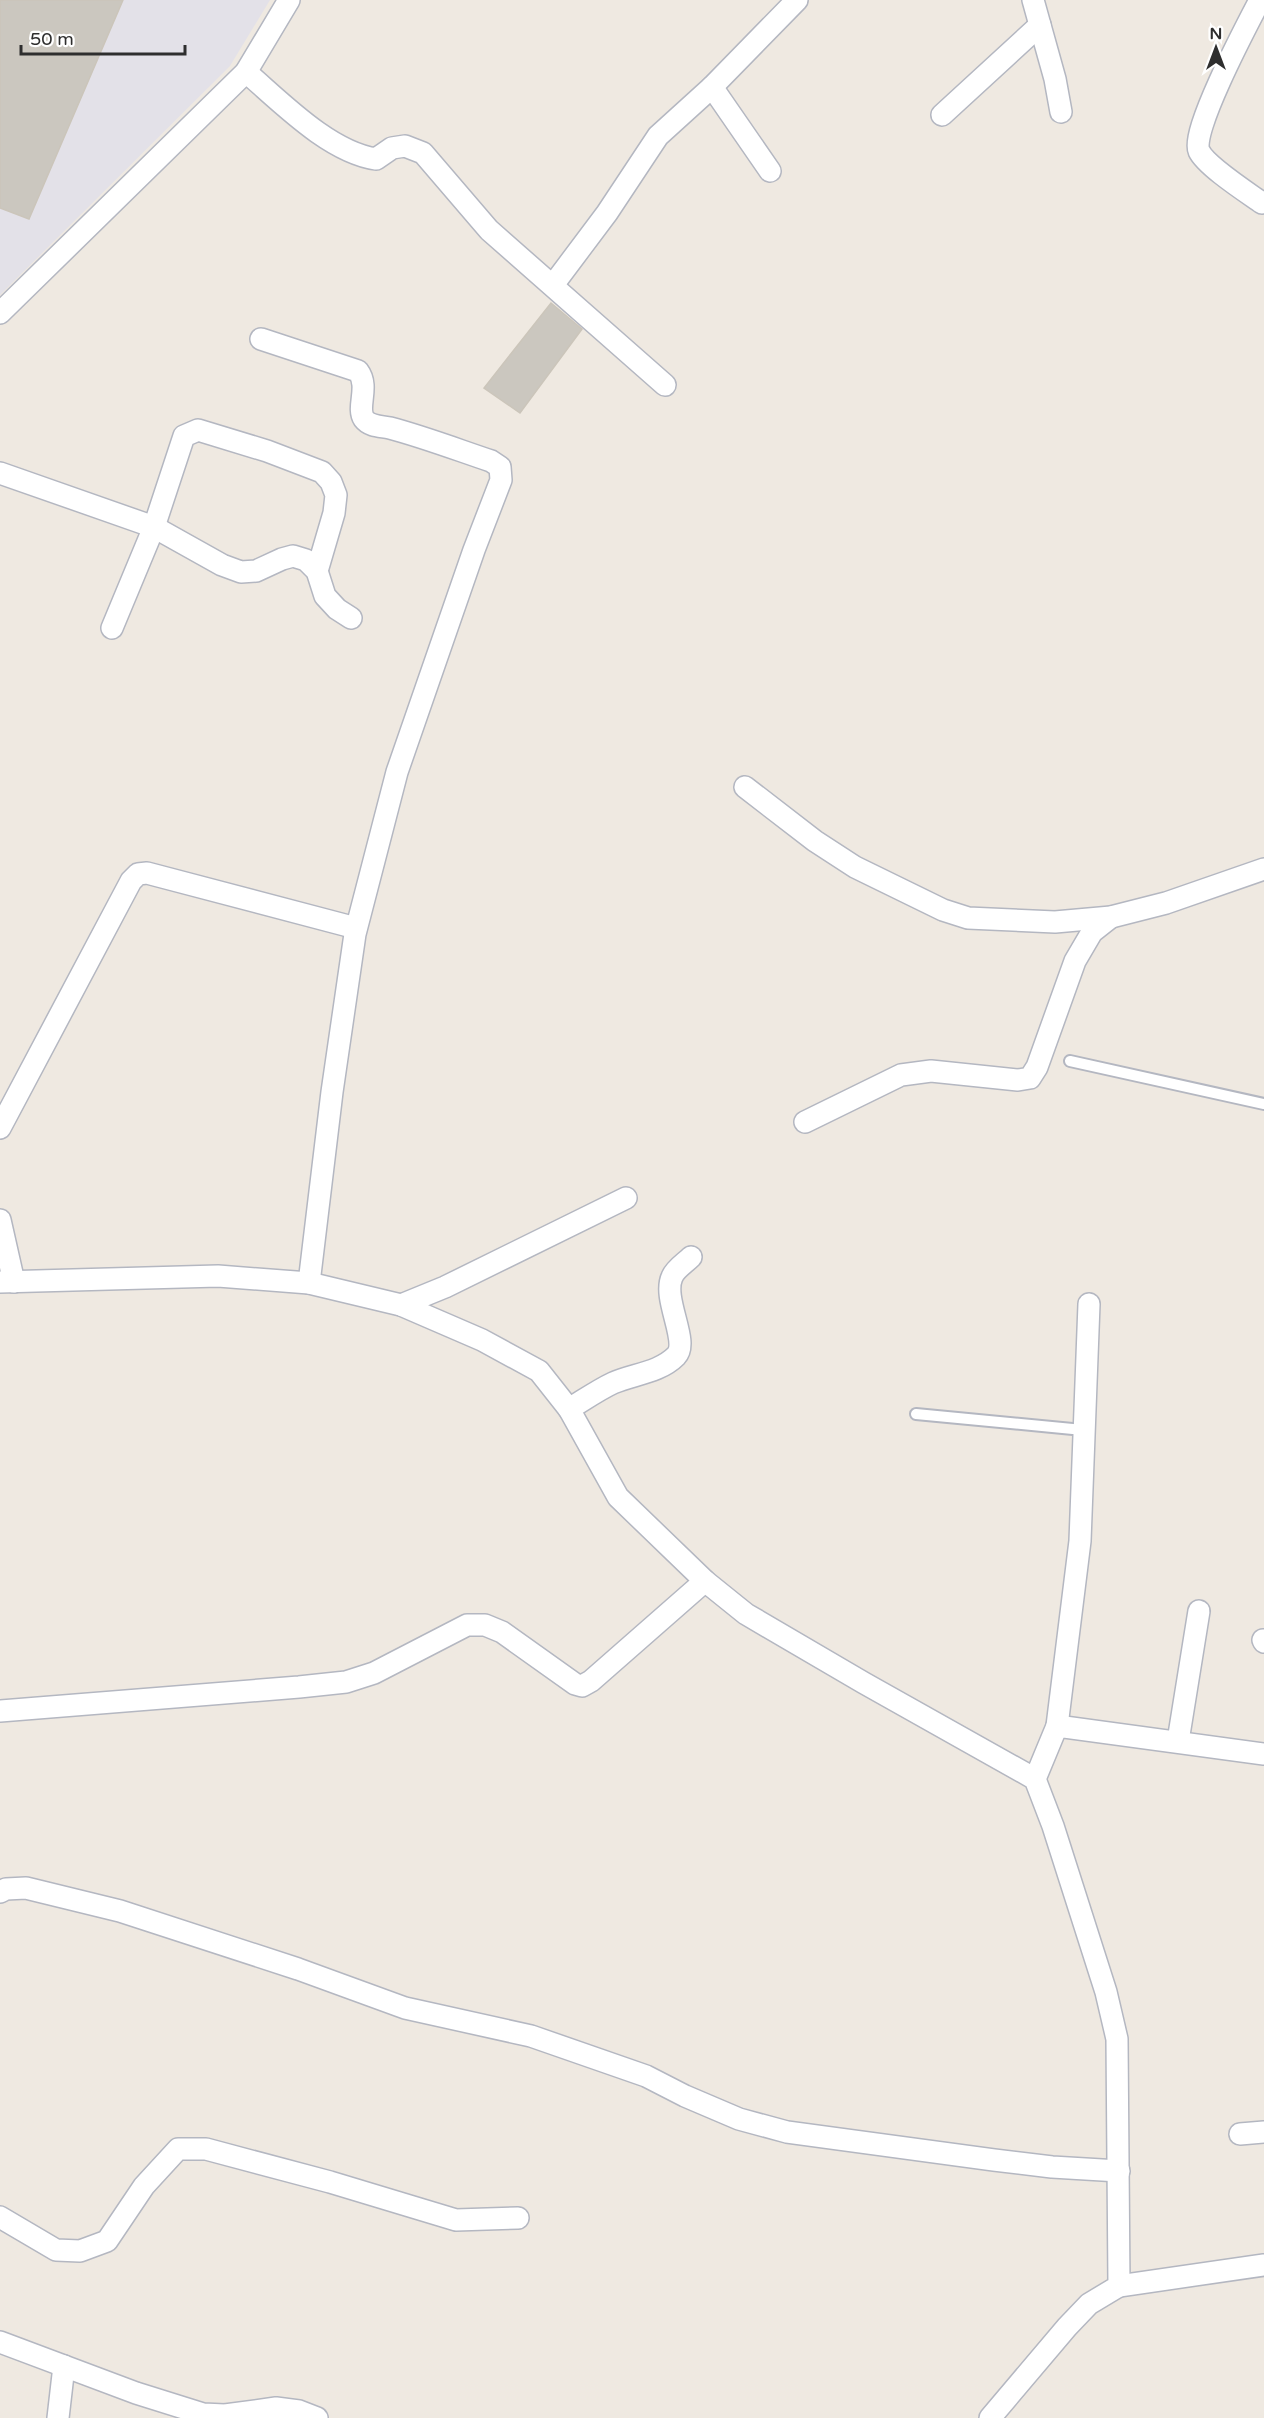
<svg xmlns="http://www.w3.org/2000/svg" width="1264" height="2418" font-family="'Varela Round',sans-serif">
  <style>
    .industrial { fill: #e3e1e8 }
    .building { fill: #cbc7bf; stroke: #cbc5ba; stroke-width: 1.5 }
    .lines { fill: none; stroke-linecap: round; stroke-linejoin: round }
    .service-casing { stroke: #b4b7c1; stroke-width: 14 }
    .minor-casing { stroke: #b4b7c1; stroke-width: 24 }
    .service { stroke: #fff; stroke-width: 10 }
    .minor { stroke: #fff; stroke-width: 21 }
  </style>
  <rect width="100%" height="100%" fill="#efe9e1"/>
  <path class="industrial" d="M0,0h270l-40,66 -230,229z"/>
  <g class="building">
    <path d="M0,0h123l-94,219 -29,-11z"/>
    <path d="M551,303l31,26 -62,84 -36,-25z"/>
  </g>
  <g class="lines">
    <g class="service-casing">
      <g id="service">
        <path d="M1070,1061l194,43"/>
        <path d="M916,1414l167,16"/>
      </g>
    </g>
    <g class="minor-casing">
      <g id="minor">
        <path d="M1033,0l22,79 6,33"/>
        <path d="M1260,0c-12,23 -70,132 -61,151 7,15 49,42 63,52"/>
        <path d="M246,72c35,30 83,80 130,87l16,-11 13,-2 18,7 66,77 176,155"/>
        <path d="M712,87l58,84"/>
        <path d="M942,115l98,-90"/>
        <path d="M553,285l54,-72 51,-77 54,-49 85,-87"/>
        <path d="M0,313l246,-241 43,-72"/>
        <path d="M261,339l97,32c12,16 -2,36 6,48 6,8 18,7 26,9 34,9 68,22 101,33l9,6 1,13 -27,70 -77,222 -42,162 -23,158 -23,191"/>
        <path d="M0,473l154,54 68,38 19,7 15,-1 26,-12 11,-3 13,4 11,11 8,25 12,13 14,9"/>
        <path d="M112,628l42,-101 30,-91 14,-6 69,21 55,21 9,10 5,13 -2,18 -17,58"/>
        <path d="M745,787l70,54 40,26 88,43 25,8 87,4 56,-5 55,-14 98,-34"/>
        <path d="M805,1122l96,-47 30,-4 87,9 12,-2 7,-11 38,-106 17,-29 19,-15"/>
        <path d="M0,1128l131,-247 7,-7 9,-1 209,55"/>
        <path d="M0,1220l14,62"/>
        <path d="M0,1282l218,-6 91,7 92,22 81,35 57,31 30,38 49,88 87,84 41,33 118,69 171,96 18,47 53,166 11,47 2,247 -30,18 -22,23 -77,91"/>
        <path d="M401,1305l44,-18 181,-89"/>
        <path d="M569,1409c15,-9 29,-19 44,-26 20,-9 46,-10 63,-27 14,-14 -14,-57 -4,-79 3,-8 13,-14 19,-20"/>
        <path d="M1263,1640l1,2"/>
        <path d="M0,1711l299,-24 47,-5 28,-9 93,-48h18l17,7 73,52 7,2 9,-5 114,-100"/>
        <path d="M1057,1726l23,-185 9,-237"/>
        <path d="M1178,1741l21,-130"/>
        <path d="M1035,1779l22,-53 207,28"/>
        <path d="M0,1892l6,-3 20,-1 94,23 178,58 107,39 126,28 115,40 39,20 54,23 48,13 207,28 58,7 67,4"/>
        <path d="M1240,2134l24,-2"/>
        <path d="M0,2217l56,33 24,1 27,-10 37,-55 34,-37h28l124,33 126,38 62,-2"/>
        <path d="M1119,2286l145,-21"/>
        <path d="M0,2342l136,51 67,21 22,1 51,-7 23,3 18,7"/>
        <path d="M58,2418l6,-52"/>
      </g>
    </g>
    <use href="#service" class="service"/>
    <use href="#minor" class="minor"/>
  </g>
  <g transform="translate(1216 48)" stroke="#ffffff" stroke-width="4.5" paint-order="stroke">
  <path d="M0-4.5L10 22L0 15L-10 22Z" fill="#2e2e2e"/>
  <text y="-9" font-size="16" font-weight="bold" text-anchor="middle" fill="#2e2e2e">N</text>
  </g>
  <path d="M21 45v9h164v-9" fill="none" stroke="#2e2e2e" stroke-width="3"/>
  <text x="30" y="45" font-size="18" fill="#2e2e2e" stroke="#ffffff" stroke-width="4.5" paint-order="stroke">50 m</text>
</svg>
